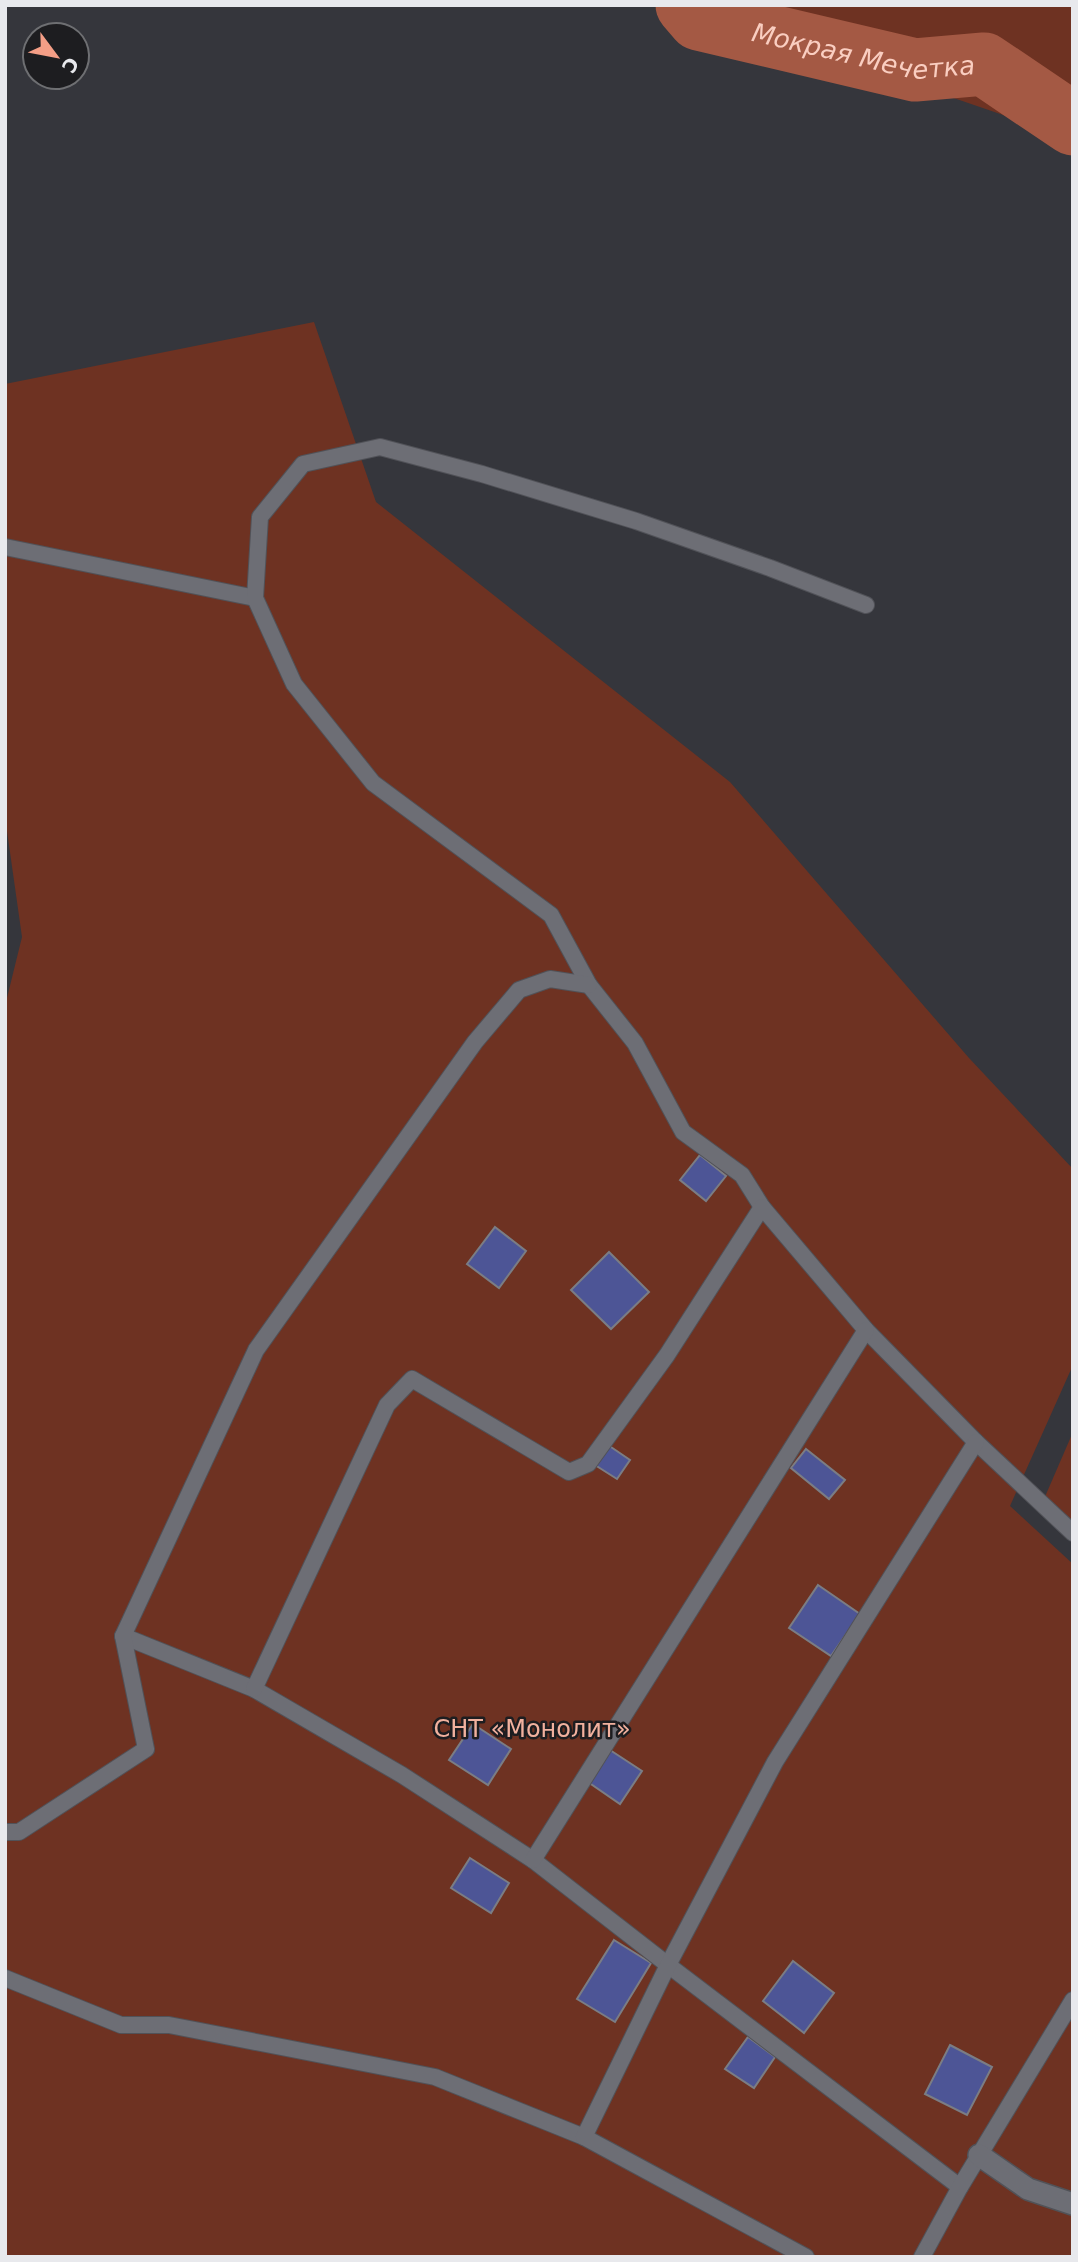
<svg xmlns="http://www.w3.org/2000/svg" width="1078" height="2262" font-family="'DejaVu Sans',sans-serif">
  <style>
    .green { fill: #6e3222 }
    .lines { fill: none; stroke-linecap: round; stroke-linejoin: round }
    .river { stroke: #a45944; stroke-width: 63 }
    .building { fill: #4d5596; stroke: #7b7d84; stroke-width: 2 }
    .lane-casing { stroke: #515258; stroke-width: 18 }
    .street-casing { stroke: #515258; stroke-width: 24 }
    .lane { stroke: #6d6e75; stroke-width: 16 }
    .street { stroke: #6d6e75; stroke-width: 21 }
    .labels { text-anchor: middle; stroke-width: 5; stroke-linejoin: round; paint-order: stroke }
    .park-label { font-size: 24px; fill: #f2b19e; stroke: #1d1d20 }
    .water-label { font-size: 26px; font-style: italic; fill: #facec1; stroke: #1d1d20 }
  </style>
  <rect width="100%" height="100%" fill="#35363c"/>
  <g class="green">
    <path d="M729,5h344v122l-64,-10 -283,-97z"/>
    <path d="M314,322l62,180 354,280 239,276 104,111v196l-63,141 63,58v693h-1068v-1251l17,-69 -17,-120v-433z"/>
    <path d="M1073,1432v94l-29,-27z"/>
  </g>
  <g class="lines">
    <path class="river" id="s1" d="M687,5l12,14 216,51 69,-6 89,60"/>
  </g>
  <g class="building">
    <path d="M700,1155l26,21 -20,25 -26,-21z"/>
    <path d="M495,1227l31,24 -27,37 -32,-24z"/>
    <path d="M609,1252l40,40 -38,37 -40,-39z"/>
    <path d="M608,1445l22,15 -13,19 -22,-14z"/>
    <path d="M806,1449l39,31 -16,19 -38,-31z"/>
    <path d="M818,1585l42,29 -29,42 -42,-28z"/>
    <path d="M473,1724l38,25 -23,36 -39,-25z"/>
    <path d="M610,1750l32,21 -22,33 -32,-22z"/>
    <path d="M470,1858l39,25 -18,30 -40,-25z"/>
    <path d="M614,1940l37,23 -36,59 -38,-23z"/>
    <path d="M793,1961l41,32 -30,40 -41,-32z"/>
    <path d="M748,2037l27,20 -21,31 -29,-19z"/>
    <path d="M950,2045l42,22 -25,48 -42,-21z"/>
  </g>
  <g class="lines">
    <g class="lane-casing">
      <g id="lane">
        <path d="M5,547l250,51"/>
        <path d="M762,1207l-20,-32 -59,-43 -48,-89 -46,-58 -38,-70 -178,-132 -79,-99 -39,-86 5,-81 43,-53 77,-17 102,27 154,47 134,47 96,37"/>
        <path d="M123,1636l131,53 148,86 131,85 135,105 292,222"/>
        <path d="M254,1689l133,-284 25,-26 157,93 19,-8 79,-109 95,-148 104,123 110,112 97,91"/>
        <path d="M5,1832h14l127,-83 -23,-113 133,-286 219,-308 44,-52 31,-11 39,6"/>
        <path d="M533,1860l333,-530"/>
        <path d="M5,1978l116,47h48l266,52 149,60"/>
        <path d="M806,2257l-222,-120 84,-172 107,-203 201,-320"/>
        <path d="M922,2257l38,-70 113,-187"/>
      </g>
    </g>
    <g class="street-casing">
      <path id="street" d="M979,2155l49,34 45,15"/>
    </g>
    <use href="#lane" class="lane"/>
    <use href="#street" class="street"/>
  </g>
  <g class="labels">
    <g class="park-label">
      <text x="532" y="1737">СНТ «Монолит»</text>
    </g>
    <g class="water-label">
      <text dy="9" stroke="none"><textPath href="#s1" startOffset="187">Мокрая Мечетка</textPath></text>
    </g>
  </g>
  <rect width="1078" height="2262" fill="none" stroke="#e8e9ed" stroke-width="14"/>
  <g transform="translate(56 56) rotate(122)"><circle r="33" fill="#1d1d20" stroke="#6e6f72" stroke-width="2"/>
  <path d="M0-5L12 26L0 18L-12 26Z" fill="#f49e86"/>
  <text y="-10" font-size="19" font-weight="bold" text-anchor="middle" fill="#e8e9ed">С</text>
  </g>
</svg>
